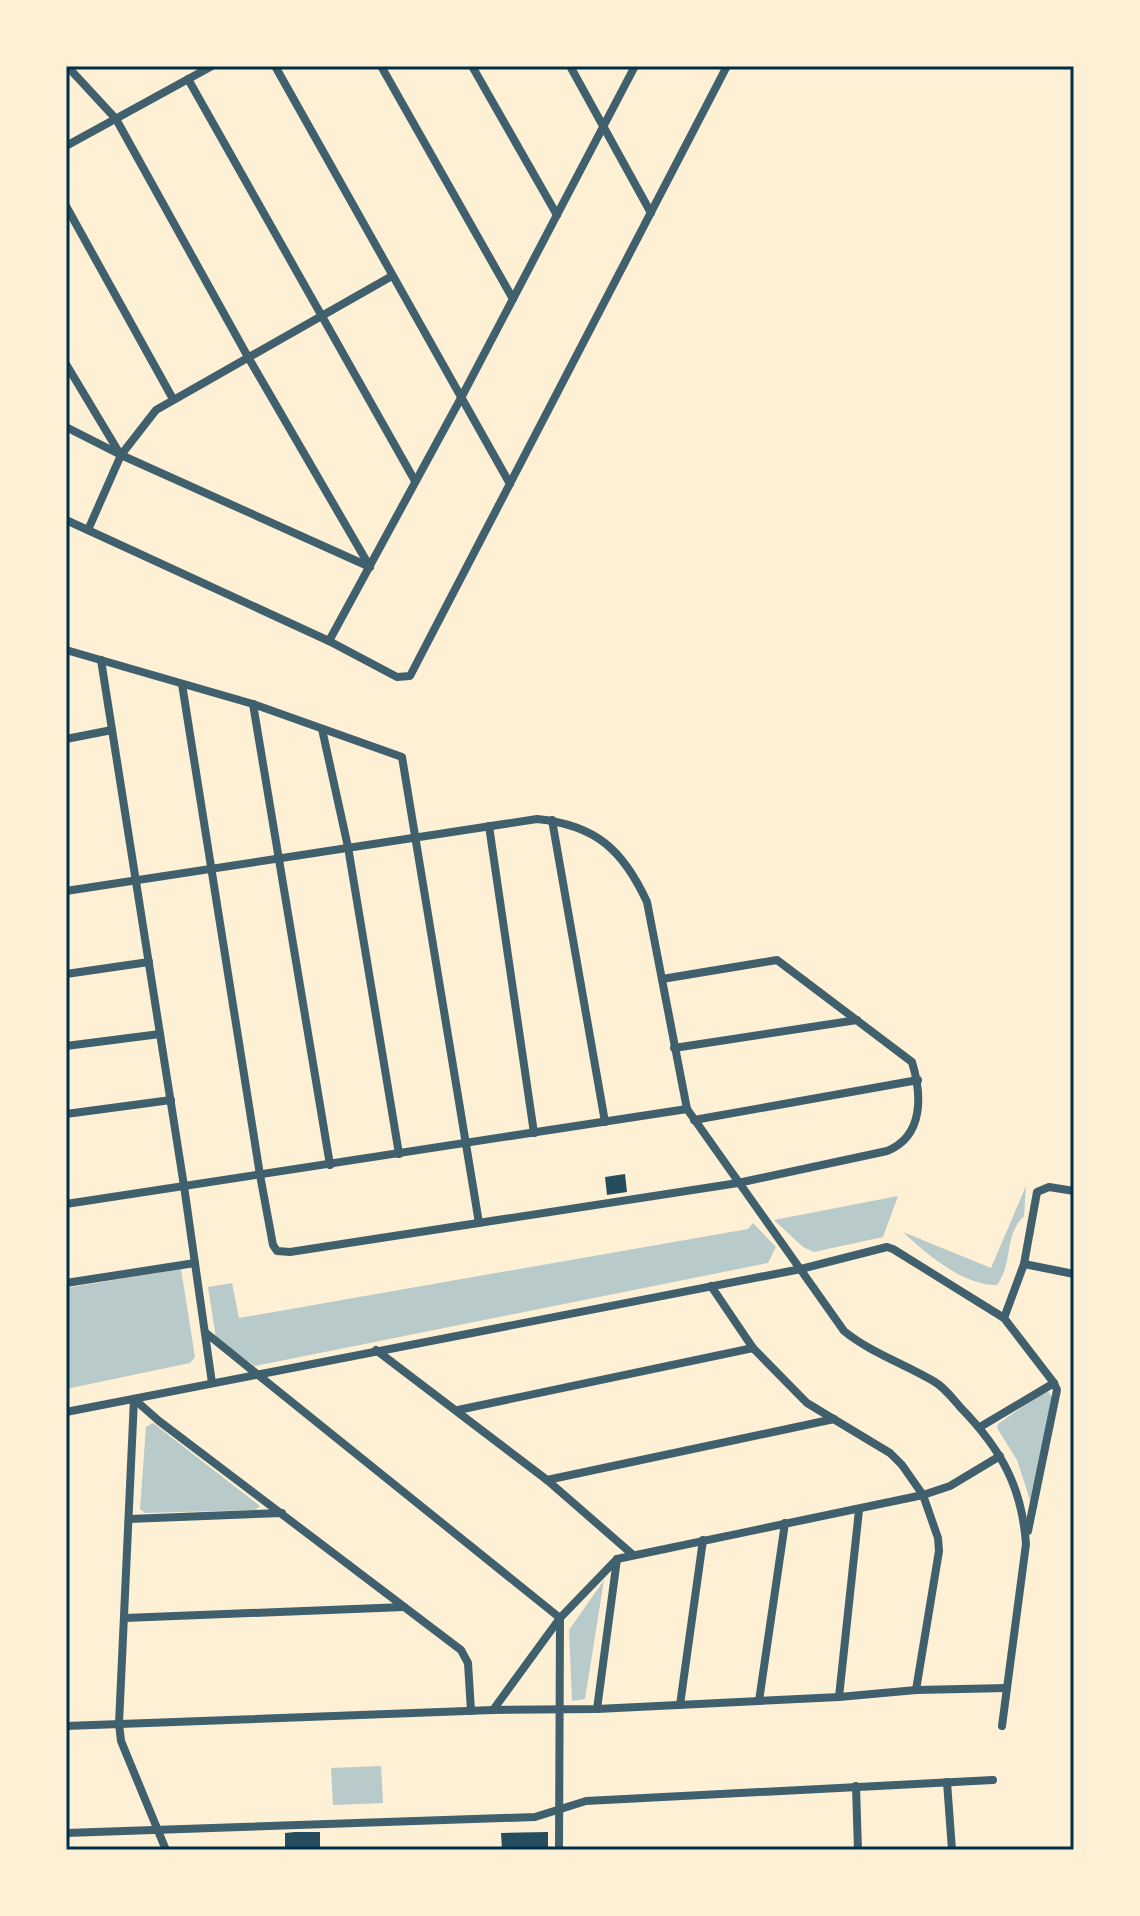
<svg xmlns="http://www.w3.org/2000/svg" width="1140" height="1916" font-family="Roboto,sans-serif">
  <style>
    .green { fill: #b9caca }
    .building { fill: #264d5e }
    .lines { fill: none; stroke-linecap: round; stroke-linejoin: round }
    .minor { stroke: #3f606c; stroke-width: 8 }
    .neatline { fill: none; stroke: #003049; stroke-width: 3 }
  </style>
  <rect width="100%" height="100%" fill="#fdf0d5"/>
  <g class="green">
    <path d="M1026,1186l-2,30c-21,21 -10,45 -27,69 -33,1 -71,-31 -94,-53l88,36z"/>
    <path d="M898,1196l-15,41 -69,15 -11,-5 -29,-27z"/>
    <path d="M753,1223l23,24 -8,16 -513,103 -39,-28 -8,-51 24,-4 7,35 509,-89z"/>
    <path d="M181,1269l14,88 -5,6 -124,26v-101z"/>
    <path d="M1047,1390l5,7 -21,106 -14,-43 -20,-32 1,-4z"/>
    <path d="M153,1423l107,83 -5,4 -110,3 -5,-4 6,-82z"/>
    <path d="M604,1580l-19,119 -13,2 -3,-71z"/>
    <path d="M381,1766l2,37 -50,2 -2,-37z"/>
  </g>
  <g class="building">
    <path d="M625,1174l2,18 -20,3 -2,-18z"/>
    <path d="M295,1832h25v18h-35v-17z"/>
    <path d="M548,1832v18h-46l-1,-17z"/>
  </g>
  <g class="lines">
    <g class="minor">
      <path d="M67,66l49,53 132,238 122,210"/>
      <path d="M275,66l235,418"/>
      <path d="M381,66l132,233"/>
      <path d="M472,66l85,149"/>
      <path d="M570,66l81,147"/>
      <path d="M188,79l227,402"/>
      <path d="M66,146l146,-80"/>
      <path d="M66,206l107,193"/>
      <path d="M66,364l54,90"/>
      <path d="M66,427l55,28 249,112"/>
      <path d="M66,520l263,121 68,36 13,-1 317,-610"/>
      <path d="M88,530l33,-75 35,-45 236,-134"/>
      <path d="M329,641l132,-243 174,-332"/>
      <path d="M66,650l187,54 149,53 77,466"/>
      <path d="M101,660l83,526 28,197"/>
      <path d="M182,684l78,491 13,70 4,6 13,1 448,-69 149,-32c37,-15 35,-56 25,-89l-135,-102 -115,19"/>
      <path d="M253,704l77,461"/>
      <path d="M322,729l26,118 51,307"/>
      <path d="M66,739l46,-9"/>
      <path d="M552,820l53,302"/>
      <path d="M489,826l45,307"/>
      <path d="M66,891l471,-72c59,6 86,31 110,83l40,207 157,222c27,22 61,33 91,51 10,6 18,17 26,26 40,41 61,79 65,136l-24,182"/>
      <path d="M66,974l83,-12"/>
      <path d="M66,1046l94,-12"/>
      <path d="M674,1048l183,-28"/>
      <path d="M66,1114l105,-14"/>
      <path d="M694,1120l224,-40"/>
      <path d="M66,1204l621,-95"/>
      <path d="M1024,1264l50,10"/>
      <path d="M66,1283l129,-20"/>
      <path d="M711,1286l42,62 54,55 83,50 12,12 21,30 15,43 1,13 -23,139"/>
      <path d="M1004,1318l20,-54 13,-72 12,-5 25,4"/>
      <path d="M206,1333l354,285 -1,232"/>
      <path d="M376,1350l171,130 85,74"/>
      <path d="M134,1399l25,22 302,229 7,13 3,48"/>
      <path d="M134,1399l-15,325 2,17 45,109"/>
      <path d="M458,1410l295,-62"/>
      <path d="M66,1412l735,-143 86,-22 6,2 111,69 50,65 3,7 -29,141"/>
      <path d="M980,1427l74,-44"/>
      <path d="M547,1480l287,-61"/>
      <path d="M129,1519l153,-6"/>
      <path d="M125,1618l279,-11"/>
      <path d="M839,1697l20,-187"/>
      <path d="M759,1701l26,-178"/>
      <path d="M680,1705l23,-165"/>
      <path d="M597,1709l20,-150"/>
      <path d="M493,1710l67,-92 57,-59 306,-64 27,-9 50,-30"/>
      <path d="M66,1726l427,-16 104,-1 242,-12 77,-7 91,-2"/>
      <path d="M947,1782l5,68"/>
      <path d="M856,1786l2,64"/>
      <path d="M66,1833l469,-16 51,-16 407,-21"/>
    </g>
  </g>
  <rect width="1140" height="1916" fill="none" stroke="#fdf0d5" stroke-width="136"/>
  <rect x="68" y="68" width="1004" height="1780" class="neatline"/>
</svg>
